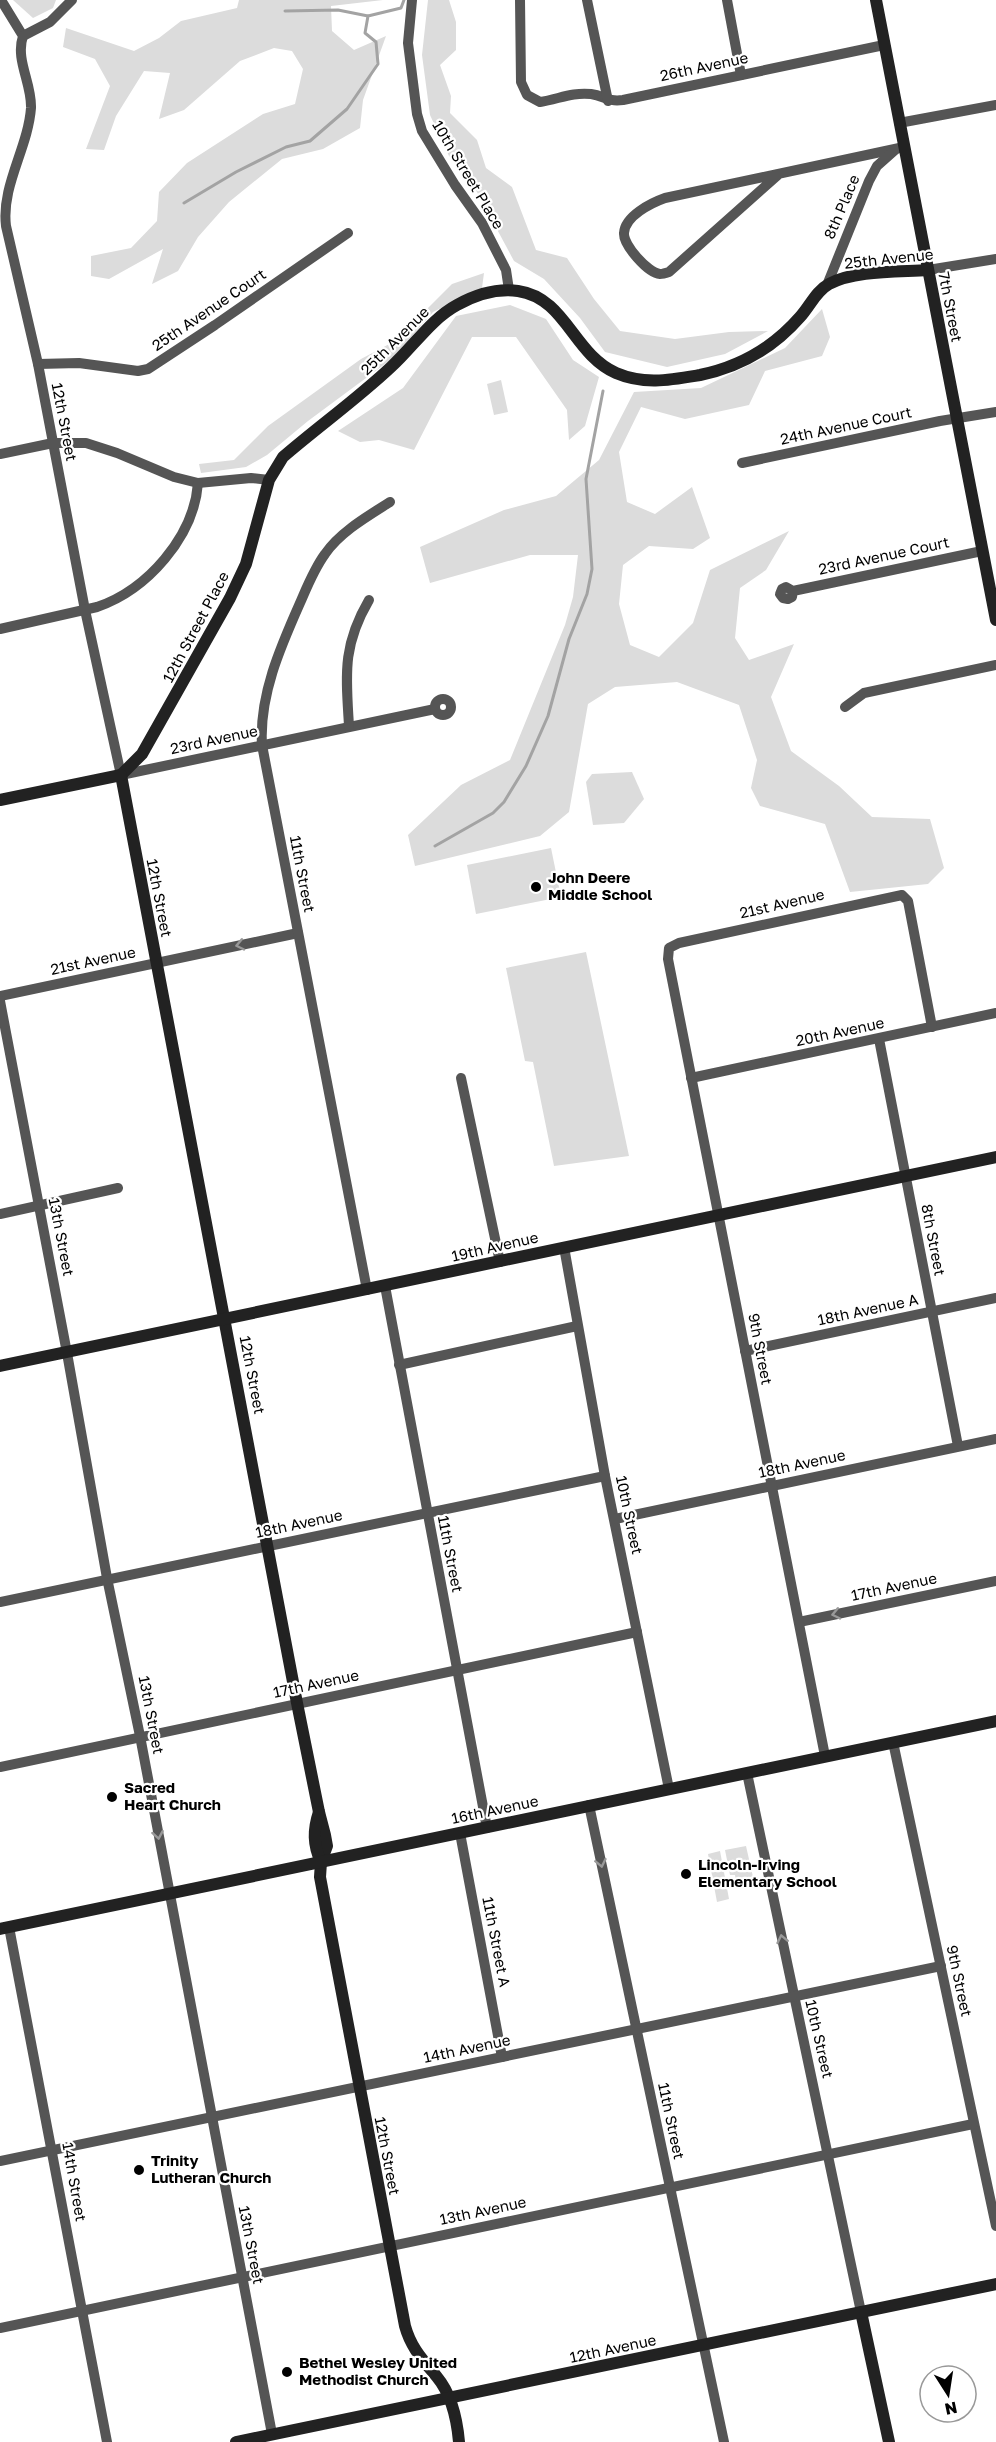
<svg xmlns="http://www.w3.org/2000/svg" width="996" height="2442" font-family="'Golos Text',sans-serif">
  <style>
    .green { fill: #dcdcdc }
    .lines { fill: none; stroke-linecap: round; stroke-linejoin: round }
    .stream { stroke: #a3a3a3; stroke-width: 3 }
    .street { stroke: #555; stroke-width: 10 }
    .secondary { stroke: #222; stroke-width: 12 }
    .oneway { stroke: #999 }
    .poi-dot { fill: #000; stroke: #fff; stroke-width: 2 }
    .labels { text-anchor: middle; stroke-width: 4.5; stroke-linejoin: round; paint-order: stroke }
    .street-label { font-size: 15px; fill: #000; stroke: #fff }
    .poi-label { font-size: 15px; font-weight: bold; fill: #000; stroke: #fff; text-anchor: start }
  </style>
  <rect width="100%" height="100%" fill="#fff"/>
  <g class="green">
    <path d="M13,0h43l-3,8 -20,10z"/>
    <path d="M239,0h144l-52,6 1,25 22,19 32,-14 -23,64 -3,28 -37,21 -41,10 -53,43 -31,35 -20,34 -26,13 11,-35 -54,30 -18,-3v-20l40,-8 26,-27 2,-29 28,-29 76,-49 32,-10 8,-35 -11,-18 -18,-3 -34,13 -56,49 -25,9 11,-46 -26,-2 -28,45 -12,34 -18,-1 24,-63 -15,-27 -32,-12 3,-19 68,23 25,-13 22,-17 56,-13z"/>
    <path d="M428,0h21l7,22v28l-16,15 11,31 -1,17 27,27 9,28 26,19 24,63 31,8 27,41 26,32 55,8 54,-7 39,-1 -43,23 -58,13 -62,-15 -25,-34 -36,-39 -30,-18 -43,-80 -22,-25 -19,-41 -8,-60z"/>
    <path d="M484,273l-2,15 -49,24 -40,46 -85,63 -41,34 -21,12 -45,6 -2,-9 35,-4 34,-34 93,-67 34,-18 57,-57z"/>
    <path d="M510,305l36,14 27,41 26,17 -14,49 -16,14 -2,-30 -51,-73h-44l-58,113 -35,-10 -19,2 -22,-11 65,-43 53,-72z"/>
    <path d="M822,309l8,28 -8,19 -57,15 -16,34 -64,14 -44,-12 -22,45 8,50 28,12 37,-27 18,51 -17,11 -44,-3 -26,19 -4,39 11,41 29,12 34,-34 17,-53 79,-39 -23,39 -26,18 -5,50 14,22 45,-16 -23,53 20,54 48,35 33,31 58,2 14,49 -16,16 -78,8 -25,-68 -65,-18 -9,-18 6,-28 -18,-55 -62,-23 -62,5 -27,17 -19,108 -29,24 -125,30 -7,-31 53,-50 49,-25 55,-135 8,-28 5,-42h-48l-100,28 -10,-36 84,-37 52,-14 43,-36 35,-68 67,-4 84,-40z"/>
    <path d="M501,380l7,32 -14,3 -7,-31z"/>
    <path d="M632,772l12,27 -20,24 -31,2 -7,-43 6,-8z"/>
    <path d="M551,848l10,49 -85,17 -9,-49z"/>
    <path d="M586,952l43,204 -75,10 -21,-104 -8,-1 -19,-93z"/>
    <path d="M746,1846l7,31 -17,4 -1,-6h-5l-5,-25z"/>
    <path d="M720,1851l9,48 -12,3 -9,-48z"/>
  </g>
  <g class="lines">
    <g class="stream">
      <path d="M285,11l53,-1 30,6"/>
      <path d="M184,203l52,-31 50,-25 24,-6 37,-32 31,-45 -2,-22 -11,-9 3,-17 33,-8 3,-8"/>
      <path d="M435,846l58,-33 11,-11 22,-36 22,-50 21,-77 18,-45 5,-25 -6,-90 17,-88"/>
    </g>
    <g class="street">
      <path d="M1,0l22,36c-8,24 9,47 8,72 -3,40 -30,78 -25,118l32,138 47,246 36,165 314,-66"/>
      <path d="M412,0l-4,43 9,71 5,17 33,54 27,38 24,47 3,20"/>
      <path d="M520,0l1,82 6,13 13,7c19,-3 32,-10 51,-8 14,2 16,8 32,6l261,-55"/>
      <path d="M587,0l21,101"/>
      <path d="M727,0l14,75"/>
      <path d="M23,36l27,-14 22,-22"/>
      <path d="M899,123l97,-18"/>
      <path d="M779,174l-110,98c-3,1 -7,2 -9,2 -12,-1 -37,-29 -36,-41 1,-17 27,-30 41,-35l239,-51"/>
      <path d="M928,270l68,-11"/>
      <path d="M827,285l42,-104 8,-15 18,-16"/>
      <path d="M38,364l41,-1 59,8 10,-2 67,-44 133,-92"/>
      <path d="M0,454l53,-11h33l31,10 57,24 24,6 53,-5 18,2"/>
      <path d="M742,463l198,-42 56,-9"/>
      <path d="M793,591l-1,6 -4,2 -5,-1 -3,-4 2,-5 4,-2 7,4 189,-40"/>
      <path d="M0,629l97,-22c50,-17 97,-70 101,-124"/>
      <circle cx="443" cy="707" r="8"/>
      <path d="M845,707l19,-14 132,-28"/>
      <path d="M349,726c-3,-51 -7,-80 20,-126"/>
      <path d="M0,996l298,-63"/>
      <path d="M0,1001l67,352 40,225 33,158 132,698"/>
      <path d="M879,1039l79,407"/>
      <path d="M461,1078l39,184"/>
      <path d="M691,1078l305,-65"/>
      <path d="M0,1214l118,-26"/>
      <path d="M564,1247l41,229 64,313"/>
      <path d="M385,1286l102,542"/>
      <path d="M367,1290l-105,-545c-3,-49 18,-97 38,-142 7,-16 14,-34 25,-49 15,-22 43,-38 65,-52"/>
      <path d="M745,1351l251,-53"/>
      <path d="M399,1365l178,-39"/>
      <path d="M615,1519l381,-80"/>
      <path d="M0,1602l605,-126"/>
      <path d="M799,1622l197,-41"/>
      <path d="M893,1742l103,484"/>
      <path d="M825,1756l-157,-797 1,-11 10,-5 223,-48 6,6 24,126"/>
      <path d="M0,1767l637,-135"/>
      <path d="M747,1773l114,539"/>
      <path d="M589,1805l135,637"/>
      <path d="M460,1833l42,224"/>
      <path d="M9,1927l98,515"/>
      <path d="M0,2161l941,-195"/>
      <path d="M0,2328l973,-204"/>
    </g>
    <g class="secondary">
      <path d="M876,0l120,620"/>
      <path d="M121,775l176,928 22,109 6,23 2,11 -6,16 -1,15 85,449c6,22 18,34 32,51 15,18 20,42 22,65"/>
      <path d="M121,775l21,-21 88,-156 16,-34 23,-84 14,-23c36,-31 74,-58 108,-90 22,-20 40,-48 66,-62 18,-10 39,-17 61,-14 48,7 55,63 98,82 28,12 54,7 84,2 39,-8 73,-27 100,-58 10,-11 16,-26 29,-33 25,-14 70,-12 99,-14"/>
      <path d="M0,800l121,-25"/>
      <path d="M0,1366l996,-209"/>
      <path d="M319,1812c-6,18 -6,33 2,50"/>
      <path d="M0,1929l996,-208"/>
      <path d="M861,2312l28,130"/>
      <path d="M236,2442l760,-158"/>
    </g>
  </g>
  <defs><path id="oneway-chevron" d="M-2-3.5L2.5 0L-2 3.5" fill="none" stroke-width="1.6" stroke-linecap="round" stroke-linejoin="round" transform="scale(1.5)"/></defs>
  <g class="oneway">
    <use href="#oneway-chevron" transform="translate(240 945) rotate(168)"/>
    <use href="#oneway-chevron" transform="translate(836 1614) rotate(168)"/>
    <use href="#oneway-chevron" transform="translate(158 1835) rotate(80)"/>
    <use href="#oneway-chevron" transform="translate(601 1863) rotate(78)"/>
    <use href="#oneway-chevron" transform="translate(782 1939) rotate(-102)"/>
  </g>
  <g class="poi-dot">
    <circle cx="536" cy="887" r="6"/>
    <circle cx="112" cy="1797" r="6"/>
    <circle cx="686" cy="1874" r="6"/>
    <circle cx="139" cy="2170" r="6"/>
    <circle cx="287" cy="2372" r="6"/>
  </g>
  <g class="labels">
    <g class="street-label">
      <text transform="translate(704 67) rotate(-12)" y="5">26th Avenue</text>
      <text transform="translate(468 175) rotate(59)" y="5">10th Street Place</text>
      <text transform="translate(842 207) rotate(-67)" y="5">8th Place</text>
      <text transform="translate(889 259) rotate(-6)" y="5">25th Avenue</text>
      <text transform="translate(950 307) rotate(79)" y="5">7th Street</text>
      <text transform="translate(209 310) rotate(-34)" y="5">25th Avenue Court</text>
      <text transform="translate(395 341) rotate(-45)" y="5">25th Avenue</text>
      <text transform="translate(64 422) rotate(79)" y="5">12th Street</text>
      <text transform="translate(846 426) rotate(-12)" y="5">24th Avenue Court</text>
      <text transform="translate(884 556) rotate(-12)" y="5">23rd Avenue Court</text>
      <text transform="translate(196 627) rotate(-62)" y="5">12th Street Place</text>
      <text transform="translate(214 740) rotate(-12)" y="5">23rd Avenue</text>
      <text transform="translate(302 874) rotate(79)" y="5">11th Street</text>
      <text transform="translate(159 898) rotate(79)" y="5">12th Street</text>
      <text transform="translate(782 904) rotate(-13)" y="5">21st Avenue</text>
      <text transform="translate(93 961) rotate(-12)" y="5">21st Avenue</text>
      <text transform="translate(840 1032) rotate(-12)" y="5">20th Avenue</text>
      <text transform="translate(61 1237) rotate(79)" y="5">13th Street</text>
      <text transform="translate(933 1240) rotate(79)" y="5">8th Street</text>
      <text transform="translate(495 1247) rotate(-13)" y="5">19th Avenue</text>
      <text transform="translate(868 1310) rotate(-12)" y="5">18th Avenue A</text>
      <text transform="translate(760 1349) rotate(79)" y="5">9th Street</text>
      <text transform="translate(252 1375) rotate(79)" y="5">12th Street</text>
      <text transform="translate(802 1464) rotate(-12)" y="5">18th Avenue</text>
      <text transform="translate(629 1515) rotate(78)" y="5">10th Street</text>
      <text transform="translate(299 1524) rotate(-12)" y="5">18th Avenue</text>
      <text transform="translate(450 1554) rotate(79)" y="5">11th Street</text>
      <text transform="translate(894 1587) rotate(-12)" y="5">17th Avenue</text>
      <text transform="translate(316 1684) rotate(-12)" y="5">17th Avenue</text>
      <text transform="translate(151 1715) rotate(79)" y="5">13th Street</text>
      <text transform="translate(495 1810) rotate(-12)" y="5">16th Avenue</text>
      <text transform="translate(496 1942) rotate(79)" y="5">11th Street A</text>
      <text transform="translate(959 1981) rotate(78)" y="5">9th Street</text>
      <text transform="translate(819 2039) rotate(77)" y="5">10th Street</text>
      <text transform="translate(467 2049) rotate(-12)" y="5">14th Avenue</text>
      <text transform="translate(671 2121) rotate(78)" y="5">11th Street</text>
      <text transform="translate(387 2156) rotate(79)" y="5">12th Street</text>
      <text transform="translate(74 2182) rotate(80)" y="5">14th Street</text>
      <text transform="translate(483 2211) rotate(-12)" y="5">13th Avenue</text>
      <text transform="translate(251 2245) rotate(79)" y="5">13th Street</text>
      <text transform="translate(613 2349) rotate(-12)" y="5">12th Avenue</text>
    </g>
    <g class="poi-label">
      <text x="548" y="883">John Deere<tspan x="548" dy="17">Middle School</tspan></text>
      <text x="124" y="1793">Sacred<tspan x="124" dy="17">Heart Church</tspan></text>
      <text x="698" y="1870">Lincoln-Irving<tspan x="698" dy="17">Elementary School</tspan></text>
      <text x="151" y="2166">Trinity<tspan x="151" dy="17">Lutheran Church</tspan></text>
      <text x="299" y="2368">Bethel Wesley United<tspan x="299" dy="17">Methodist Church</tspan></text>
    </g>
  </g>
  <g transform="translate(948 2394) rotate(168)"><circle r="28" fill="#ffffff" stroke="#999999" stroke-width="1.5"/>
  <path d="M0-4.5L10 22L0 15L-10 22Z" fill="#000000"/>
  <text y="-9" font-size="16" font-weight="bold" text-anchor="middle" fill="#000000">N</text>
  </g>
</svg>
